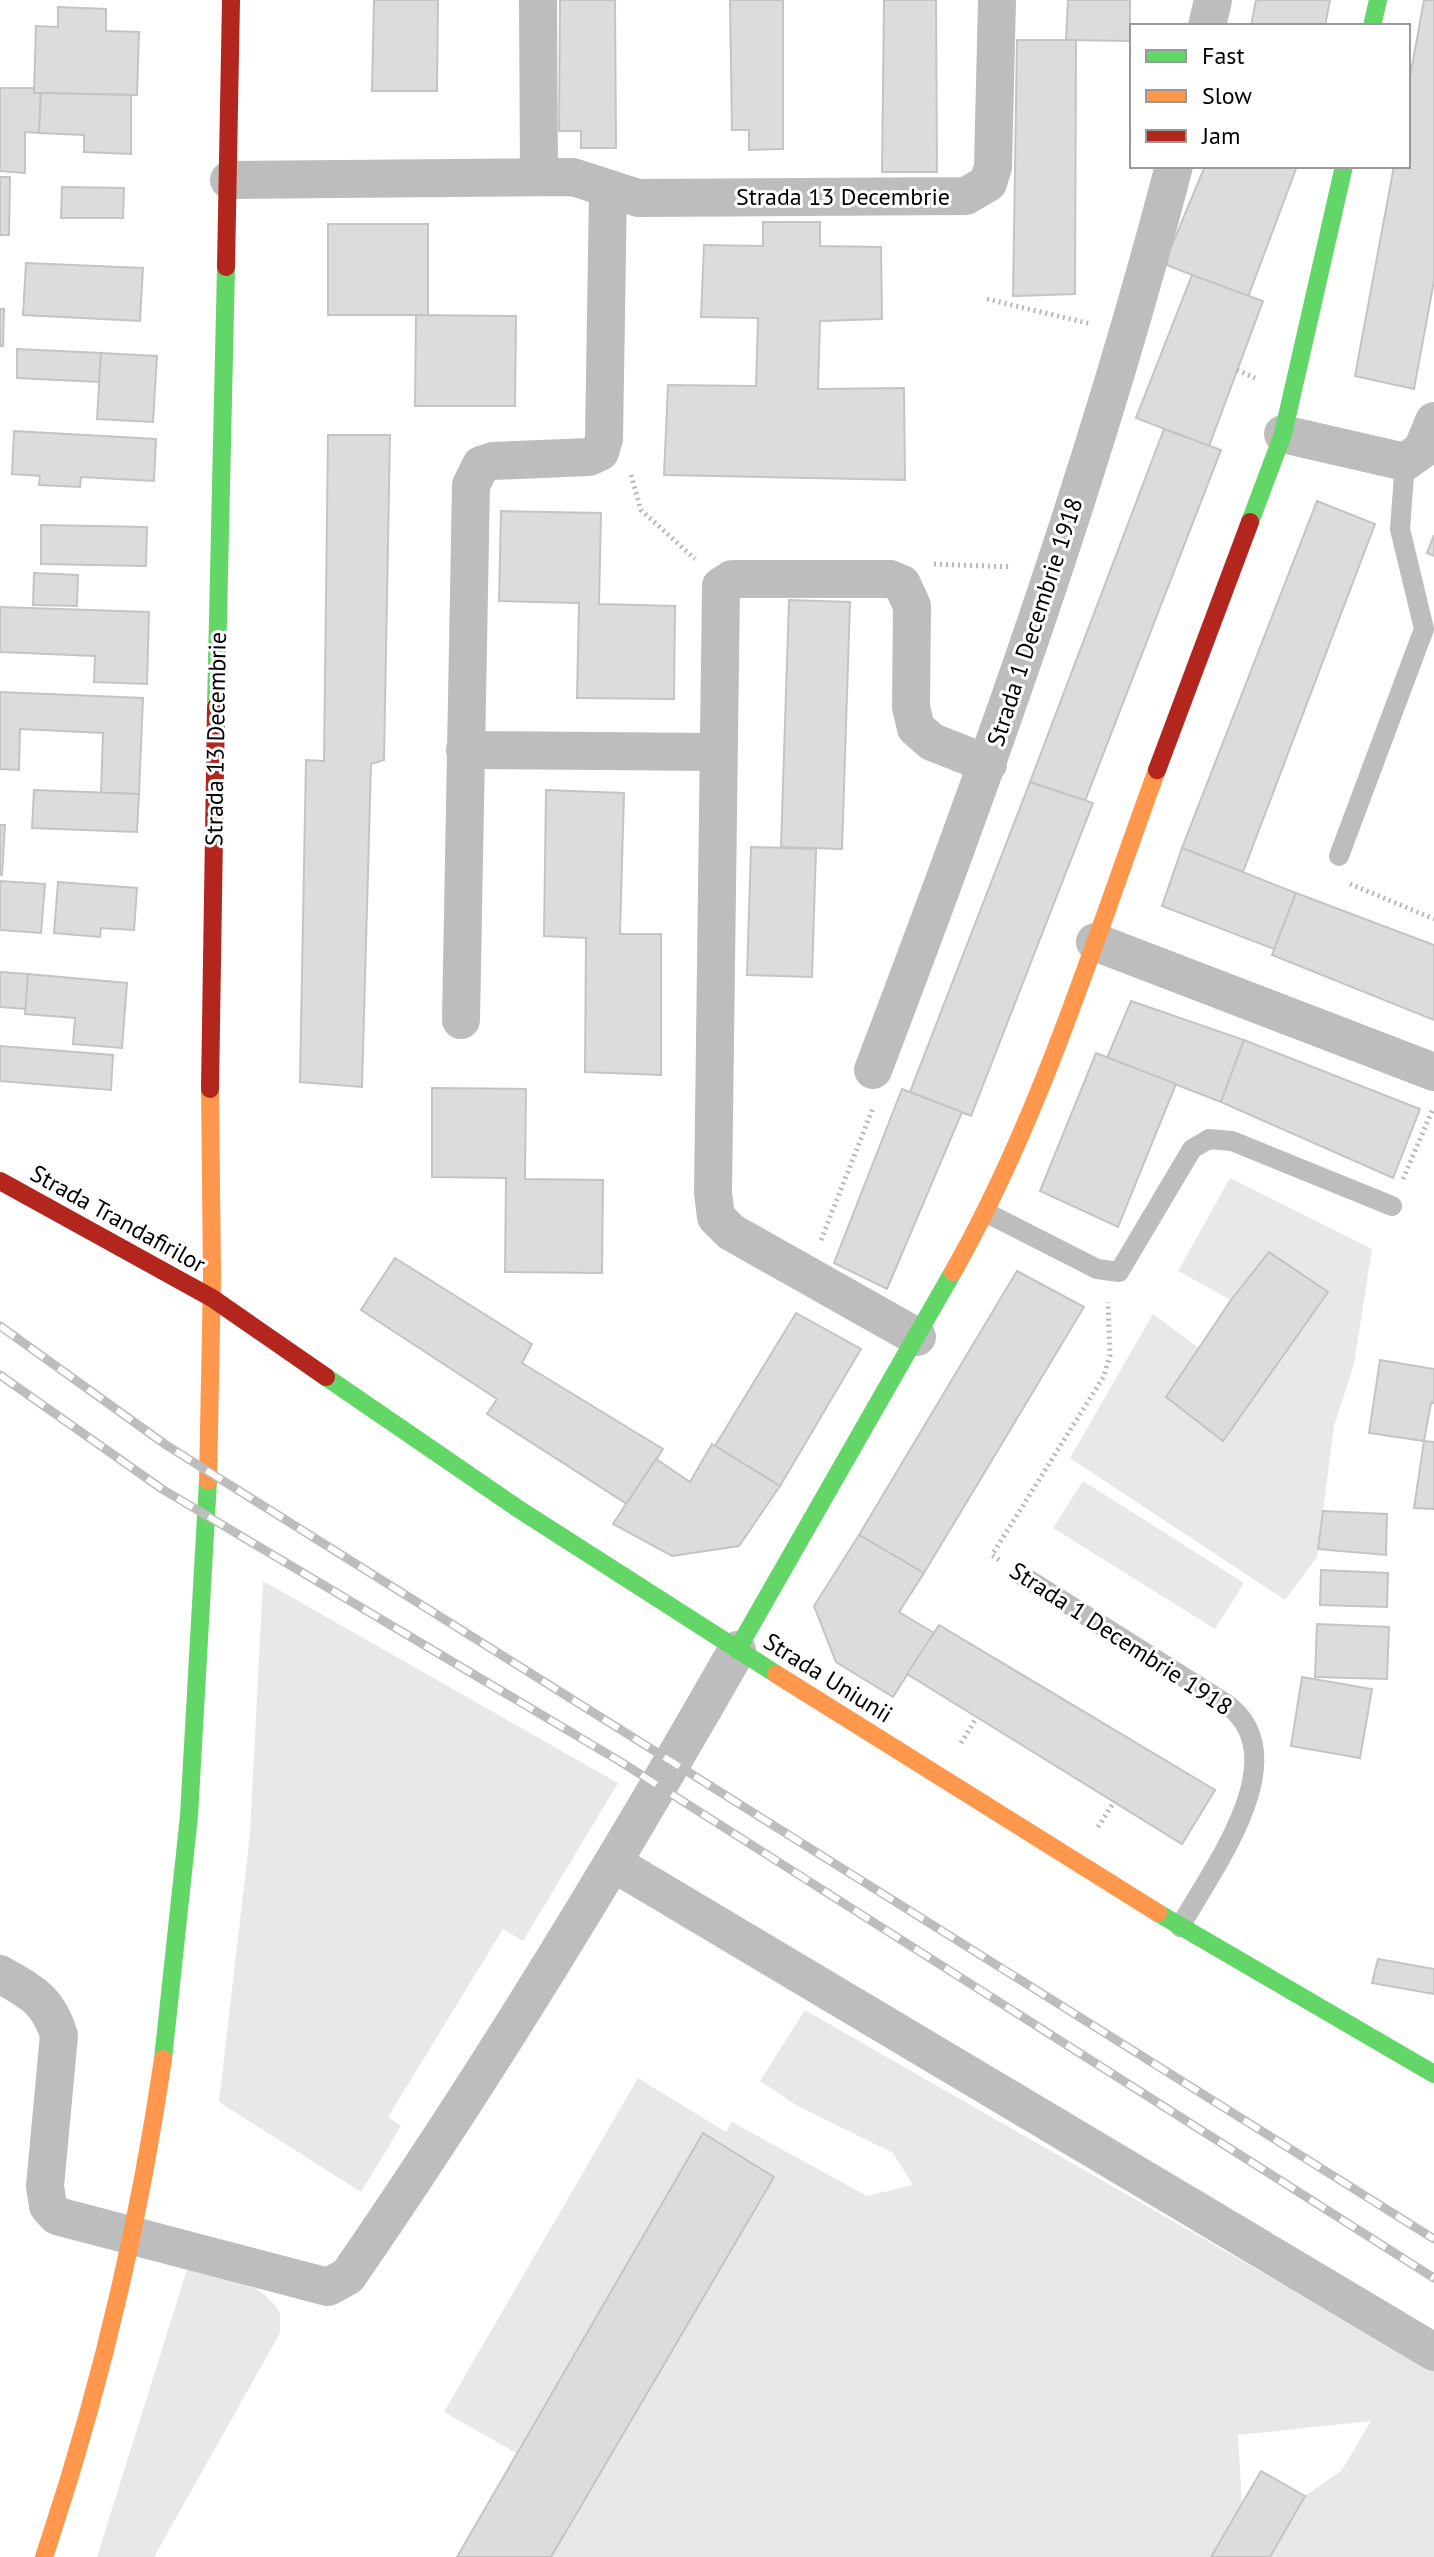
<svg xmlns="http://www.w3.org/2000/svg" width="1434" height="2557" font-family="'PT Sans',sans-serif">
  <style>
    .green { fill: #e8e8e8 }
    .building { fill: #dcdcdc; stroke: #c4c4c4; stroke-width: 2 }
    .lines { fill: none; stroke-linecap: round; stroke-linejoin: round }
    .path { stroke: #b8b8b8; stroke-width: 5; stroke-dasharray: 2 4; stroke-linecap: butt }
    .lane { stroke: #bdbdbd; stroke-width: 20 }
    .street { stroke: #bdbdbd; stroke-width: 38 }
    .fast { stroke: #63d668; stroke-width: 18 }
    .slow { stroke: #ff974d; stroke-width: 18 }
    .jam { stroke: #b3261e; stroke-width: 18 }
    .rail-casing { stroke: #bdbdbd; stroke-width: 9 }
    .rail { stroke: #fff; stroke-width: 6; stroke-dasharray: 18; stroke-linecap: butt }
    .labels { text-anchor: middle; stroke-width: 6; stroke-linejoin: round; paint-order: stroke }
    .street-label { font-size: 24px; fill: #000; stroke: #fff }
  </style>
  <rect width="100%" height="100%" fill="#fff"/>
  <g class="green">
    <path d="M1230,1178l142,71 -18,115 -20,62 -17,131 -32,43 -215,-142 83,-144 47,35 -34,48 57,44 105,-148 -59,-41 -38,48 -53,-29z"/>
    <path d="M1083,1481l161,102 -29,46 -162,-101z"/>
    <path d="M263,1581l355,202 -95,158 -20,-12 -115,188 13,9 -40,66 -142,-90 31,-268z"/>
    <path d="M805,2010l629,361v186h-164l35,-61 37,-26 29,-49 -133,14 4,69 -31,53h-660l223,-380 -71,-44 -187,320 -72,-41 194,-334 88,54 6,-10 135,74 46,-11 -20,-32 -97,-48 -36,-24z"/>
    <path d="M189,2263c31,10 74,20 91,50v20l-126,224h-57z"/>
  </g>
  <g class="building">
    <path d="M374,0h64l-1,91h-65z"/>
    <path d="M560,0h55l1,148h-35v-17h-22z"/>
    <path d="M730,0h53v149l-34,1v-20h-17z"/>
    <path d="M884,0h52l1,172h-55z"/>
    <path d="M1068,0h62v41l-64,-1z"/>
    <path d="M1256,0h74l-5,26h-74z"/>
    <path d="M1424,0h10v281l-20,108 -59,-13 39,-210h14v-78z"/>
    <path d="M58,7l48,2v22l33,1 -2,63 -103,-2 2,-67 22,1z"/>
    <path d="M1017,40h59l-1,254 -62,2z"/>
    <path d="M0,88h34v5h7l-2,40 -14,-1v41l-25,-2z"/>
    <path d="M41,93l90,2v59l-47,-2v-17l-45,-2z"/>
    <path d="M1205,166h92l-49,131 -84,-33z"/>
    <path d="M0,177h10l-1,58h-9z"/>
    <path d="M62,187l62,1 -1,30h-62z"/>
    <path d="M763,222h57v24l61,1 1,72 -62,2 -2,68 86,-1 1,92 -241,-5 4,-90 88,1 2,-68 -57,-1 3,-72 59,1z"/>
    <rect x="328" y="224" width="100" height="91"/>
    <path d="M26,263l117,5 -3,53 -117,-6z"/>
    <path d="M1192,275l71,26 -54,145 -73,-28z"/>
    <path d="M0,309h4l-1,37h-3z"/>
    <path d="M416,315l100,1 -1,90h-100z"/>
    <path d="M17,349l84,4 -2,29 -82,-4z"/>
    <path d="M101,353l56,3 -4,66 -56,-3z"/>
    <path d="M1164,429l57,21 -136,351 -55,-19z"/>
    <path d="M14,431l142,8 -2,42 -73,-4 -1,10 -41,-2 1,-9 -28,-2z"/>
    <path d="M328,435h62l-6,325 -13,4 -9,323 -62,-5 6,-322 18,1z"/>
    <path d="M1317,501l58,23 -132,348 -61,-24z"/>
    <path d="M501,511l100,2 -2,91 76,2 -1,93 -97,-1 2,-95 -80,-2z"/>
    <path d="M41,525l106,2 -1,39 -105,-2z"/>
    <path d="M1434,535v21l-7,-3z"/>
    <path d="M34,573l44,2 -1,31 -44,-1z"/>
    <path d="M789,600l61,2 -8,247 -61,-2z"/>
    <path d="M0,607l149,5 -2,72 -53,-2 1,-26 -95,-4z"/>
    <path d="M0,692l143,6 -4,96 -38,-1 2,-60 -83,-4 -1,41 -19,-1z"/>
    <path d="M1030,782l63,21 -122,313 -61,-24z"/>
    <path d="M34,790l105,4 -2,38 -105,-4z"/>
    <path d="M546,790l78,3 -4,141h41v141l-76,-3 1,-134 -42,-2z"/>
    <path d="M0,825h5l-3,50h-2z"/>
    <path d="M751,847l65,2 -4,128 -65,-2z"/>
    <path d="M1182,848l114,45 -22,56 -112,-43z"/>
    <path d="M0,881l45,3 -4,49 -41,-3z"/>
    <path d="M58,882l79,6 -3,42 -33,-2 -1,9 -46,-4z"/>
    <path d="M1296,893l138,52v75l-162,-65z"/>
    <path d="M0,972l28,2 -2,35 -26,-2z"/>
    <path d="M28,974l99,9 -5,65 -49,-4 2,-26 -50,-4z"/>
    <path d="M1131,1001l113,39 -23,62 -114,-44z"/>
    <path d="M1244,1040l176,69 -27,69 -172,-76z"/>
    <path d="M0,1046l113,9 -2,35 -111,-9z"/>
    <path d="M1096,1053l80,31 -58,143 -78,-36z"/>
    <path d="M432,1088l94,1 -1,90 78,1 -1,93 -97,-1 1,-94 -74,-1z"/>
    <path d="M902,1089l60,23 -75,177 -53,-26z"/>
    <path d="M1269,1252l59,40 -105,149 -57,-44 65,-97z"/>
    <path d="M395,1258l137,86 -10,19 141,86 -36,55 -140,-90 10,-15 -136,-89z"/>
    <path d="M1017,1271l67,36 -160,266 -65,-38z"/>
    <path d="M796,1313l65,36 -81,137 -65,-40z"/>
    <path d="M1380,1360l54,9v34h-3l-7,38 -55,-8z"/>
    <path d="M1424,1441l10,1v67l-20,-1z"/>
    <path d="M712,1444l68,42 -41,60 -67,10 -59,-32 43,-65 34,23z"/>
    <path d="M1323,1511l64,3 -1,41 -68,-6z"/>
    <path d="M859,1535l65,38 -25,39 35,21 -41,64 -57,-35 -22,-56z"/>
    <path d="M1321,1570l67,3 -1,34 -67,-2z"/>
    <path d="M1317,1624l72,3 -2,52 -72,-2z"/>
    <path d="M939,1625l276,165 -33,54 -275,-170z"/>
    <path d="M1302,1677l70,12 -12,69 -69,-12z"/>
    <path d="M1378,1959l56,10v25l-62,-11z"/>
    <path d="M703,2133l71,44 -223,380h-94z"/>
    <path d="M1261,2471l44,25 -35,61h-59z"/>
  </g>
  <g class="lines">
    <g class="path">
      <path d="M987,299l104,25"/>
      <path d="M1237,370l18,8"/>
      <path d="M631,475l10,35 54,49"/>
      <path d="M934,564l78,3"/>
      <path d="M1350,884l84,35"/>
      <path d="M1403,1179l29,-68"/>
      <path d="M821,1240l52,-132"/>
      <path d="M999,1560l-7,-5 112,-179 6,-21 -2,-53"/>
      <path d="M961,1743l16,-26"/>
      <path d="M1098,1827l16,-25"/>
    </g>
    <g class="lane">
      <path d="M1339,856l85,-227 -24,-100 5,-67"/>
      <path d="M987,1213l110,56 22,3 73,-123 17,-10 23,2 160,65"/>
      <path d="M1023,1576l202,127c75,53 -14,167 -45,224"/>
    </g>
    <g class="street">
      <path d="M538,0l1,176"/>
      <path d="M1207,26l6,-26"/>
      <path d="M229,180l344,-3 65,21 328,-2 22,-13 5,-16 4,-167"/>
      <path d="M1283,434l122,28 17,-12 12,-29"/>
      <path d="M465,750l252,2"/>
      <path d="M1095,942l339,130"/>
      <path d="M461,1020l10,-535 10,-20 12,-4 96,-4 11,-5 4,-13 4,-249"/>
      <path d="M873,1070c113,-296 221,-596 301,-904"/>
      <path d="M917,1337l-186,-105 -15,-15 -3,-24 8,-607 11,-7h158l12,5 10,22 -1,101 5,21 16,14 56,22"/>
      <path d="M615,1864l819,488"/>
      <path d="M0,1974c32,19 47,24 59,61l-14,151 3,20 9,10 271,71 20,-11c140,-203 267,-412 389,-626"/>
    </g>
    <g class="fast">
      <path d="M1372,26l6,-26"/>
      <path d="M1250,522l33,-88 61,-268"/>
      <path d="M216,707l10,-440"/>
      <path d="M326,1377l191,131 259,166"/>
      <path d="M737,1650l216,-378"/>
      <path d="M1158,1913l276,161"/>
      <path d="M163,2059l26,-243 19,-335"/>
    </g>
    <g class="slow">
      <path d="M953,1272c87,-153 143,-336 204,-502"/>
      <path d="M208,1481l4,-203 -2,-189"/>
      <path d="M776,1674l382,239"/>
      <path d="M44,2557c55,-163 94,-327 119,-498"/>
    </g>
    <g class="jam">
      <path d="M226,267l5,-267"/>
      <path d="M1157,770l93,-248"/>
      <path d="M210,1089l6,-382"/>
      <path d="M0,1181l212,117 114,79"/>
    </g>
    <g class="rail-casing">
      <g id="rail">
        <path d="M0,1326l166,119 1268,794"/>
        <path d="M0,1375l162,114 459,273 813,516"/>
      </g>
    </g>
    <use href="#rail" class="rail"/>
  </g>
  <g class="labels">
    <g class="street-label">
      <text x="843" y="205">Strada 13 Decembrie</text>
      <text transform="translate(1035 622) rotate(-72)" y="8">Strada 1 Decembrie 1918</text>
      <text transform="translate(216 739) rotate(-89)" y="8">Strada 13 Decembrie</text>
      <text transform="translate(118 1219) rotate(29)" y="8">Strada Trandafirilor</text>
      <text transform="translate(1121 1639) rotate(33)" y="8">Strada 1 Decembrie 1918</text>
      <text transform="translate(828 1678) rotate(32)" y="8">Strada Uniunii</text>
    </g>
  </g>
  <rect x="1130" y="24" width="280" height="144" fill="#ffffff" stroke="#999999" stroke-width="2"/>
  <rect x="1146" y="50" width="40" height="12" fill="#63d668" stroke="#999999" stroke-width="2"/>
  <text x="1202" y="64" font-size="24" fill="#000000">Fast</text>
  <rect x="1146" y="90" width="40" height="12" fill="#ff974d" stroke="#999999" stroke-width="2"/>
  <text x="1202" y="104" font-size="24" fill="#000000">Slow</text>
  <rect x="1146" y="130" width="40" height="12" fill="#b3261e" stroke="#999999" stroke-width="2"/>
  <text x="1202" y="144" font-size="24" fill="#000000">Jam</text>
</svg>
